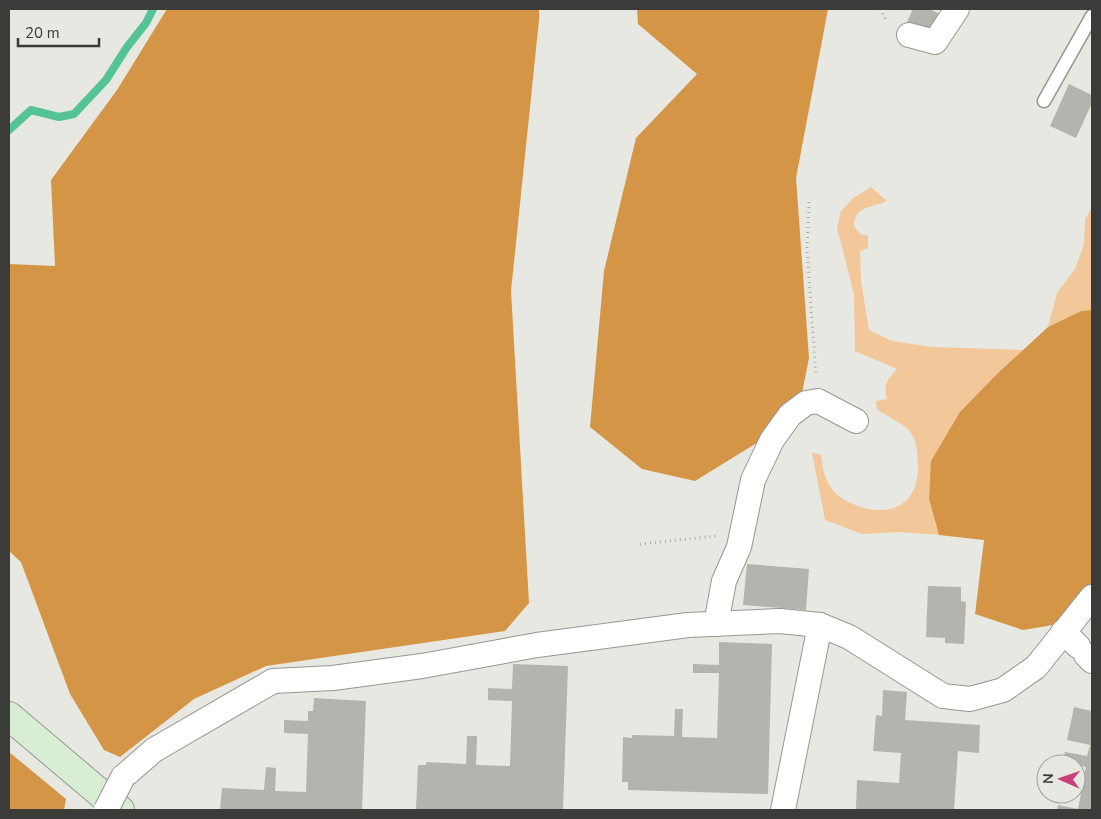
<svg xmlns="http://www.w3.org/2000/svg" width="1101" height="819" font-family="'Nunito Sans',sans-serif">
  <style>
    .green { fill: #f2c89a }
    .forest { fill: #d59546 }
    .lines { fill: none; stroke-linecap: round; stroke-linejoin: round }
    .stream { stroke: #54c496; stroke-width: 8 }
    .building { fill: #b5b3ad }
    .lane-casing { stroke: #969791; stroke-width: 15 }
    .street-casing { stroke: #969791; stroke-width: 26 }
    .secondary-casing { stroke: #969791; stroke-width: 30 }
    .path { stroke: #abaca7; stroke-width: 3; stroke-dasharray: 1 4; stroke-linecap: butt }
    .lane { stroke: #fff; stroke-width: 12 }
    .street { stroke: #fff; stroke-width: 24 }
    .secondary { stroke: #d8eed3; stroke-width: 28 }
    .street-bridge-casing { stroke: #969791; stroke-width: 26; stroke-linecap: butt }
    .street-bridge { stroke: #fff; stroke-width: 24 }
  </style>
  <rect width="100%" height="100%" fill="#e7e8e1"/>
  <g class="green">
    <path d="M871,187l16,14c-15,7 -32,4 -33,25l6,8 8,2v12l-8,3 1,30 8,49 23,11 40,6 91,3 -24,22 -70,127 10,36 -41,-3 -36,2 -37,-14 -13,-68 9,3c2,13 3,24 12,35 5,7 15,12 22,15 36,14 65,-1 63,-42 -1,-10 -1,-21 -7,-30 -8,-11 -24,-16 -34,-24l-1,-8 11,-2c-4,-14 0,-20 10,-30l-42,-18 -1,-57 -17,-66 4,-17 12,-13z"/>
    <path d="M1092,208v102l-11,1 -33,16 9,-34 18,-24 9,-25 1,-25z"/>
  </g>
  <g class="forest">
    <path d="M167,9h372v11l-28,271 18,312 -24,28 -239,35 -72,33 -74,58 -16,-7 -34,-56 -49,-132 -12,-11v-287l46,2 -4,-86 66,-90z"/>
    <path d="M637,9h191l-32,169 13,180 -12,60 -102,63 -53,-12 -52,-42 14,-156 32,-133 61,-64 -59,-50z"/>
    <path d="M1092,310v275l-33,39 -36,6 -48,-16 9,-74 -45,-5 -10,-36 2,-38 29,-49 39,-40 49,-45 33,-16z"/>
    <path d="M9,752l57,47 -2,11h-55z"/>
  </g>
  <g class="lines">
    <path class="stream" d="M9,130l22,-20 28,7 15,-3 32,-34 21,-33 19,-24 7,-14"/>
  </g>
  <g class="building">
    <path d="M913,9h16l16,7 -10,20 -28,-14z"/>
    <path d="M1069,84l23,11v8l-16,35 -26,-12z"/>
    <path d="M747,564l62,5 -3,41 -63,-5z"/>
    <path d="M928,586l33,1v14l5,1 -2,42 -19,-1v-5l-19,-1z"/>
    <path d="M719,642l53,2 -4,150 -140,-4v-8h-6l1,-45 9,1v-3l42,1 1,-27h8l-1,28 35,1 2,-65h-26v-9l26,1z"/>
    <path d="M513,664l55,2 -5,144h-141l1,-1h-7l2,-44h8v-3l40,2 1,-28h10l-1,29 34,1 2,-65 -24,-1v-12l24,1z"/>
    <path d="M883,690l24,2 -2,28 75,5 -1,28 -21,-2 -4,59h-98l1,-30 42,3 2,-30 -28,-2 3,-36 6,1z"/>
    <path d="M314,698l52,3 -4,109h-142l2,-22 42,2 2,-23 10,1 -1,23 31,1 2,-58 -24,-1v-13l24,1v-10h5z"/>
    <path d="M1074,707l18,4v99h-35l1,-5 20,4 8,-42 -23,-5 2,-10 22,4 3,-11 -23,-5z"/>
  </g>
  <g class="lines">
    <g class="lane-casing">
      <path id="lane" d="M1044,101l48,-85"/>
    </g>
    <g class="street-casing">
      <g id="street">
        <path d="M909,35l26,7 22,-33"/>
        <path d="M716,624l8,-43 15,-34 14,-67 19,-40 18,-25 16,-12 12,-2 38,20"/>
        <path d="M1063,632l15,14"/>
        <path d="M1086,655l6,6"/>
        <path d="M123,777l31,-27 119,-69 60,-3 89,-12 115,-21 151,-20 92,-4 40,4 29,12 94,59 27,3 33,-9 33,-23 56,-70"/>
        <path d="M783,810l37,-185"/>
      </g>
    </g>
    <g class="secondary-casing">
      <path id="secondary" d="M9,716l111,94"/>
    </g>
    <g class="path">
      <path d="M880,9l7,13"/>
      <path d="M809,202l-2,46 9,128"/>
      <path d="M640,544l76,-8"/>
    </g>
    <use href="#lane" class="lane"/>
    <use href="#street" class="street"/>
    <use href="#secondary" class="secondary"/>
    <g class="street-bridge-casing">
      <path id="street-bridge" d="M106,810l17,-33"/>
    </g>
    <use href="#street-bridge" class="street-bridge"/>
  </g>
  <rect width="1101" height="819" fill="none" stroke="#3b3b39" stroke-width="20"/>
  <g transform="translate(1061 779) rotate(272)"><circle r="24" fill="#e7e8e1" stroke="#a2a39e"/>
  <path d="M0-4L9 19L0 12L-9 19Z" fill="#c83f7a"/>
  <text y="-8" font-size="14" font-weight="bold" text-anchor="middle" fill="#3b3b39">N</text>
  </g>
  <path d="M18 38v8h81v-8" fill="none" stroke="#3b3b39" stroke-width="2.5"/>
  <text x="25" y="38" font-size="15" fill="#3b3b39" stroke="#e7e8e1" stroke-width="4" paint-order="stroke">20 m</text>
</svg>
